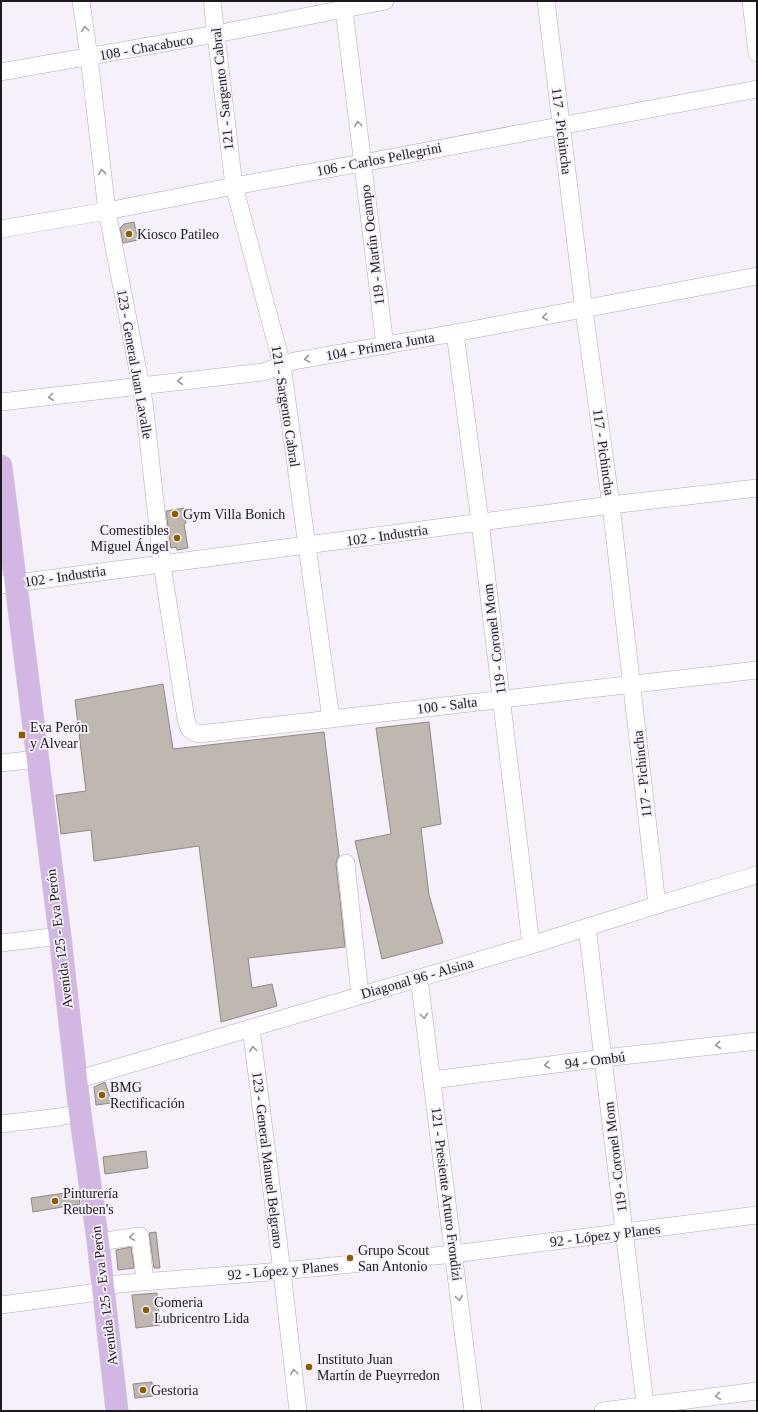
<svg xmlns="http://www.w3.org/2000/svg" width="758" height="1412" font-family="'Times New Roman',serif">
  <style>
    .building { fill: #beb8b1; stroke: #908a83 }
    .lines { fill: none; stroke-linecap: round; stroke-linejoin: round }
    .minor-casing { stroke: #afabb3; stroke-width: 18 }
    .major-casing { stroke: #d2d1d2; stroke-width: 23 }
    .minor { stroke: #fff; stroke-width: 17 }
    .major { stroke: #d2b7e5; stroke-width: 22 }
    .oneway { stroke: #999899 }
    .poi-dot { fill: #8b5e01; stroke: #f5f0f9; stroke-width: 1.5 }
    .labels { text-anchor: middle; stroke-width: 3.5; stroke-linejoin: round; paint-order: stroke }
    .street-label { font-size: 14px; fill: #1c1a1d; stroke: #f5f0f9 }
    .poi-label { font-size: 14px; fill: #1c1a1d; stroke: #f5f0f9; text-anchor: start }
  </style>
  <rect width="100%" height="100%" fill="#f5f0f9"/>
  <g class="building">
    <path d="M134,222l4,18 -15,3 -3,-15 4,-4z"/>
    <path d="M184,508l2,15 -2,1 4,24 -11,2 -1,-3 -5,1 -1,-6 -4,-31z"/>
    <path d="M163,684l10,65 151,-17 15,124 -2,3 -1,5 9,83 -97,11 4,30 20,-4 5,22 -56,16 -22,-176 -105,15 -3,-31 -30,4 -5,-39 30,-4 -11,-91z"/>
    <path d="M429,722l12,102 -20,4 8,67 14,48 -61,16 -27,-118 36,-7 -15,-106z"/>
    <path d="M105,1082l7,21 -16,2 -2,-18z"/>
    <path d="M146,1151l2,17 -43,6 -2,-17z"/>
    <path d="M78,1191l2,13 -47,8 -2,-14z"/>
    <path d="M156,1232l4,36h-6l-5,-35z"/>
    <path d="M131,1247l3,21 -16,2 -2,-20z"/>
    <path d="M157,1293l3,32 -24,3 -4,-33z"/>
    <path d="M152,1382l1,14 -18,2 -2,-14z"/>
  </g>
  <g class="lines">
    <g class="minor-casing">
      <g id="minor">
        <path d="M81,1l8,56 18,154 37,191 18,162 24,155c2,9 4,13 13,15l558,-64"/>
        <path d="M212,1l22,185 48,179 49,354"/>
        <path d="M343,1l42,345"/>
        <path d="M546,1l38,309 27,195 46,400"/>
        <path d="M751,1l6,52"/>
        <path d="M1,72l215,-38 169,-33"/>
        <path d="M1,229l106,-18 127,-25 128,-23 395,-74"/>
        <path d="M455,333l25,189 51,423"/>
        <path d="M1,402l262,-30 31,-11 161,-28 302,-57"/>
        <path d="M1,585l610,-80 146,-17"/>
        <path d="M1,763l36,-4"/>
        <path d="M346,863l14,132"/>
        <path d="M587,927l59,484"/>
        <path d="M1,943l59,-7"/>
        <path d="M419,978l54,433"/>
        <path d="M251,1028l31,243 16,140"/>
        <path d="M76,1080l455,-135 126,-40 100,-30"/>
        <path d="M432,1080l172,-22 153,-17"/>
        <path d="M1,1124l58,-7 21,-4"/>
        <path d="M98,1242l42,-6 5,45"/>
        <path d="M1,1305l90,-12 26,-9 165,-13 172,-17 303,-39"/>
        <path d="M603,1411l154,-20"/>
      </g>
    </g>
    <g class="major-casing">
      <path id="major" d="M1,466l59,470 20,177 18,129 19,169"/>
    </g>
    <use href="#minor" class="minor"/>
    <use href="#major" class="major"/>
  </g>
  <defs><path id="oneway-chevron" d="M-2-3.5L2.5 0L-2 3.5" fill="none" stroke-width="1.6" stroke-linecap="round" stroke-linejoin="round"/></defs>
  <g class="oneway">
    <use href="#oneway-chevron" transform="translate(85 29) rotate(-98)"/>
    <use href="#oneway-chevron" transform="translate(358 124) rotate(-97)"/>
    <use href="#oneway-chevron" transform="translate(102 172) rotate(-96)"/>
    <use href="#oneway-chevron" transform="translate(545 317) rotate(170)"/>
    <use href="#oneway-chevron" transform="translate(307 359) rotate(171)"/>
    <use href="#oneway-chevron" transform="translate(180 381) rotate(173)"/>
    <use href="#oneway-chevron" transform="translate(51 397) rotate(174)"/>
    <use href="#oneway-chevron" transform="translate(424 1016) rotate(82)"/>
    <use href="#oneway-chevron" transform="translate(718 1045) rotate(174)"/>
    <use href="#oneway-chevron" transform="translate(253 1049) rotate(-97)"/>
    <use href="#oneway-chevron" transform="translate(547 1065) rotate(173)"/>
    <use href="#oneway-chevron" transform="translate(132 1237) rotate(172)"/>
    <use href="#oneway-chevron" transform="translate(459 1298) rotate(83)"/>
    <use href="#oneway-chevron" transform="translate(294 1372) rotate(-97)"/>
    <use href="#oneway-chevron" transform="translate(718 1396) rotate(172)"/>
  </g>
  <g class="poi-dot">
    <circle cx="129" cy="234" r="4"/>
    <circle cx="175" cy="514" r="4"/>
    <circle cx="177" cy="538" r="4"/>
    <rect x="18" y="731" width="8" height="8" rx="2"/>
    <circle cx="102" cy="1095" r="4"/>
    <circle cx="55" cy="1201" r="4"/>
    <circle cx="350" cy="1258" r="4"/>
    <circle cx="146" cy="1310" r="4"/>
    <circle cx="309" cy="1367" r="4"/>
    <circle cx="143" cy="1390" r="4"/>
  </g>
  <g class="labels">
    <g class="street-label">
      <text transform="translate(146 47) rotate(-10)" y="5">108 - Chacabuco</text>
      <text transform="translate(222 89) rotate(-96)" y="5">121 - Sargento Cabral</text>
      <text transform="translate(562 131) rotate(83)" y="5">117 - Pichincha</text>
      <text transform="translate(379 159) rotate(-11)" y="5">106 - Carlos Pellegrini</text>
      <text transform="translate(372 245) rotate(-97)" y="5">119 - Martín Ocampo</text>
      <text transform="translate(380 346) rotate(-10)" y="5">104 - Primera Junta</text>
      <text transform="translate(135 364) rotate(80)" y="5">123 - General Juan Lavalle</text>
      <text transform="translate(286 406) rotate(81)" y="5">121 - Sargento Cabral</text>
      <text transform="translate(604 452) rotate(82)" y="5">117 - Pichincha</text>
      <text transform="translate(387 535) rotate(-8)" y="5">102 - Industria</text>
      <text transform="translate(65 576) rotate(-8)" y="5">102 - Industria</text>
      <text transform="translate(494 639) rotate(-97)" y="5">119 - Coronel Mom</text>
      <text transform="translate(447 705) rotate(-7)" y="5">100 - Salta</text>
      <text transform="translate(642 774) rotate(-96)" y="5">117 - Pichincha</text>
      <text transform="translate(59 939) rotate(-97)" y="5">Avenida 125 - Eva Perón</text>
      <text transform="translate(417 978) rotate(-16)" y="5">Diagonal 96 - Alsina</text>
      <text transform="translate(595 1060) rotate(-7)" y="5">94 - Ombú</text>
      <text transform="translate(615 1157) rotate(-97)" y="5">119 - Coronel Mom</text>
      <text transform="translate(268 1160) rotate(83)" y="5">123 - General Manuel Belgrano</text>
      <text transform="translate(447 1194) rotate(83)" y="5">121 - Presiente Arturo Frondizi</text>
      <text transform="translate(605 1235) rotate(-7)" y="5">92 - López y Planes</text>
      <text transform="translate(283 1270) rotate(-5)" y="5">92 - López y Planes</text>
      <text transform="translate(104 1296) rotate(-97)" y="5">Avenida 125 - Eva Perón</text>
    </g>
    <g class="poi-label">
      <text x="137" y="239">Kiosco Patileo</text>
      <text x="183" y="519">Gym Villa Bonich</text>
      <text x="169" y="535" text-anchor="end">Comestibles<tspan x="169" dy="16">Miguel Ángel</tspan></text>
      <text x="30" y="732">Eva Perón<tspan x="30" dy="16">y Alvear</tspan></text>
      <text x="110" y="1092">BMG<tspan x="110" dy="16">Rectificación</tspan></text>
      <text x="63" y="1198">Pinturería<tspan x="63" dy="16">Reuben's</tspan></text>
      <text x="358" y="1255">Grupo Scout<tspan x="358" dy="16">San Antonio</tspan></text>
      <text x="154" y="1307">Gomeria<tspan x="154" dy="16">Lubricentro Lida</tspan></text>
      <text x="317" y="1364">Instituto Juan<tspan x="317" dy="16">Martín de Pueyrredon</tspan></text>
      <text x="151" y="1395">Gestoria</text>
    </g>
  </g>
  <rect width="758" height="1412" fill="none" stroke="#1c1a1d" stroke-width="4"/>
</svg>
